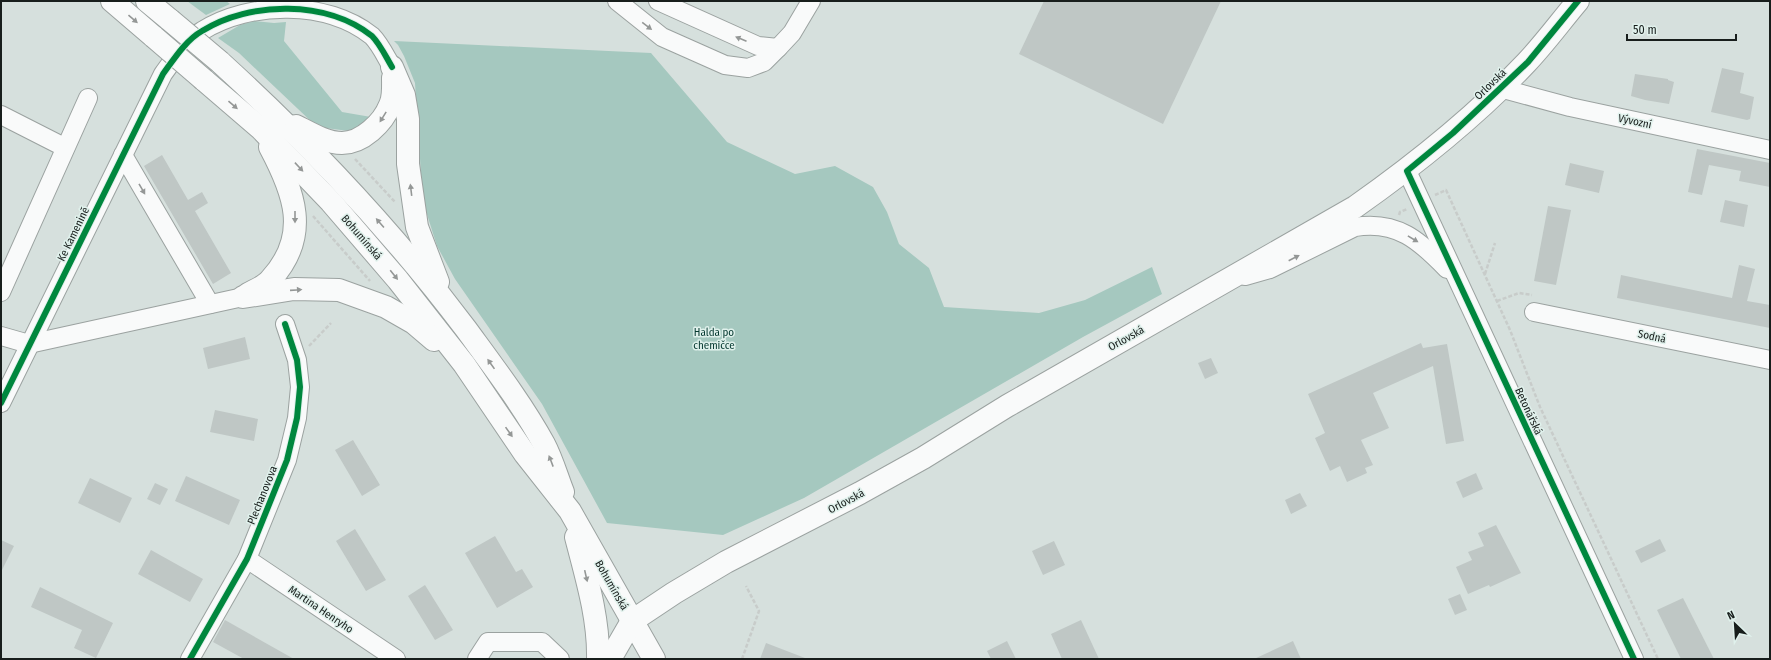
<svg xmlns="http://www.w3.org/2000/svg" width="1771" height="660" font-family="'Fira Sans Condensed',sans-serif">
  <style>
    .forest { fill: #a5c8bf }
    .building { fill: #bfc7c5 }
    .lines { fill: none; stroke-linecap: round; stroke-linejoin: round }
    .minor-casing { stroke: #9ba2a0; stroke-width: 20 }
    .major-casing { stroke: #9ba2a0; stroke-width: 24 }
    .path { stroke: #c8ccca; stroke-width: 2.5; stroke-dasharray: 4 2; stroke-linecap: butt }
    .minor { stroke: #f9fafa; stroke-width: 18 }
    .major { stroke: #f9fafa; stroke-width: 22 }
    .major-bridge-casing { stroke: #9ba2a0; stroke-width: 24; stroke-linecap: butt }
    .major-bridge { stroke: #f9fafa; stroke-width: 22 }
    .cycleway-casing { stroke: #e0f1ec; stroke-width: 8 }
    .cycleway { stroke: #00873e; stroke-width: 6 }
    .oneway { fill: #949796 }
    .labels { text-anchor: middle; stroke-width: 3; stroke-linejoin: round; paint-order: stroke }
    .street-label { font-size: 11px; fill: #181e1c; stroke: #e0f1ec }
    .park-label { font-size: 11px; fill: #053930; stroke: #e0f1ec }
  </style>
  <rect width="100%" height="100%" fill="#d6e0dd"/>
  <g class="forest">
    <path d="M187,1h39l4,3 -24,11z"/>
    <path d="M254,21l20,2 12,-1 -2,19 58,71 29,5 -12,9 -10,5 -32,-4 -78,-74 -21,-15 22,-13z"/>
    <path d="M394,41l257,12 76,89 68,32 40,-8 38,21 14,25 12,32 30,24 15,39 95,6 46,-13 67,-33 10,27 -79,43 -279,161 -81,37 -116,-12 -65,-119 -87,-125 -18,-33 -12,-38 -4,-34 -6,-91 -11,-27 -6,-11z"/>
  </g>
  <g class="building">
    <path d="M1044,1h177l-58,123 -144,-70z"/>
    <path d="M1722,68l22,5 -4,20 14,4 -4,22 -3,1 -36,-8z"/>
    <path d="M1635,74l33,5v1l6,2 -5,22 -24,-4 -14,-4z"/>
    <path d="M1697,149l73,14v24l-31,-6 2,-10 -32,-6 -7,30 -14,-3z"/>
    <path d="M162,155l26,45 14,-8 6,11 -13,8 36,62 -18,11 -69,-118z"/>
    <path d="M1570,163l34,8 -5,22 -34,-8z"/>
    <path d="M1725,200l23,5 -4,22 -24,-5z"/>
    <path d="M1548,206l23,4 -15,75 -22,-4z"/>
    <path d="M1739,265l16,4 -8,32 23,4v23l-153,-30 4,-23 111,23z"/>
    <path d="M245,337l5,22 -42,10 -5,-21z"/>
    <path d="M1421,343l2,5 24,-4 17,97 -18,3 -13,-78 -60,27 16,35 -28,12 12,25 -8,3 2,5 -20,9 -7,-16 -10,5 -15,-33 10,-5 -17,-39z"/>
    <path d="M1211,358l7,15 -13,6 -7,-16z"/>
    <path d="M215,410l43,9 -4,22 -44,-9z"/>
    <path d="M353,440l27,45 -18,11 -27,-46z"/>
    <path d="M1476,473l7,16 -20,9 -7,-16z"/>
    <path d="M186,476l54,24 -11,25 -54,-24z"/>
    <path d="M90,478l42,20 -12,25 -42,-20z"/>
    <path d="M155,483l13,6 -8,16 -13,-6z"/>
    <path d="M1300,493l7,13 -16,8 -6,-14z"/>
    <path d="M1496,525l25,48 -31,14 -1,-2 -21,9 -12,-27 16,-7 -4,-8 16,-6 -6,-13z"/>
    <path d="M355,529l31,51 -20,11 -30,-50z"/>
    <path d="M495,536l21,36 6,-3 11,18 -36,21 -32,-55z"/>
    <path d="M1660,539l6,12 -25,12 -6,-12z"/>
    <path d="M1,540l13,6 -13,26z"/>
    <path d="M1054,541l11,24 -22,10 -11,-24z"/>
    <path d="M151,550l52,29 -13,23 -52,-28z"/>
    <path d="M425,585l28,45 -18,10 -27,-44z"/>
    <path d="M40,587l73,36 -17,35 -22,-10 8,-18 -51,-23z"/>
    <path d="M1460,594l7,16 -12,5 -7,-16z"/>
    <path d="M1683,598l31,61h-33l-24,-49z"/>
    <path d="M225,620l69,39h-50l-31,-17z"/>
    <path d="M1081,620l18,39h-37l-11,-25z"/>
    <path d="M1007,641l9,18h-25l-4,-8z"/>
    <path d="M1293,641l8,18h-47z"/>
    <path d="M766,643l39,15v1h-45z"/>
  </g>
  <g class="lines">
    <g class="minor-casing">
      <g id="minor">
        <path d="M617,1l45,36 63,28 23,3 16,-6 14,-14 14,-15 19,-32"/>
        <path d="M658,1l100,45 20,2"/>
        <path d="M1500,88l70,19 200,43"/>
        <path d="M1,115l63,32"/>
        <path d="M123,155l87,149"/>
        <path d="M1407,171l227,488"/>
        <path d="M1245,276l25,-7 85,-42c42,-7 65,14 92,42"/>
        <path d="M1,292l87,-194"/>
        <path d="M1534,312l236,48"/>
        <path d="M1,336l28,8 214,-47"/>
        <path d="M1,403l162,-329c11,-15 23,-34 39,-43 48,-30 125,-31 170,5 8,8 14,21 20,31"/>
        <path d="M247,559l149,100"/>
        <path d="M190,659l57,-100 40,-99 10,-42 3,-31 -3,-27 -12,-36"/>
        <path d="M477,659l11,-17h54l18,17"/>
      </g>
    </g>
    <g class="major-casing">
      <g id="major">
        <path d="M112,1l42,36"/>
        <path d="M147,1l23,19"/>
        <path d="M220,62c90,82 173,170 246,267 27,37 56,75 78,115 8,15 13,33 19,48"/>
        <path d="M392,67l12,28 4,24v45l9,63 21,55"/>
        <path d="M204,80l57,49 70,73 67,78 66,84 61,90 45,57 84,148"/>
        <path d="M296,126c14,7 30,17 46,17 20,0 41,-20 48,-38 4,-8 3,-19 3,-27"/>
        <path d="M248,294c7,-4 18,-8 23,-15 40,-44 23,-87 -1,-132"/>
        <path d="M243,297l51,-8 45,1 47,17 28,16 20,17"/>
        <path d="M576,537c10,39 23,81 22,122"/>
        <path d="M610,659l22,-38 42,-28 52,-31 134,-69 63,-35 84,-52 348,-199c61,-43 120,-90 172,-145 18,-19 34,-41 51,-61"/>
      </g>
    </g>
    <g class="path">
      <path d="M355,159l40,43"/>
      <path d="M1435,195l11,-5 64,140 30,77 118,252"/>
      <path d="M1399,215l1,-3 7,-3"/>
      <path d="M313,216l57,65"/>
      <path d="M1485,274l10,-31"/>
      <path d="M1497,301l22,-8 13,2"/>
      <path d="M309,346l22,-23"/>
      <path d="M742,659l17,-48 -13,-25"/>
    </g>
    <use href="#minor" class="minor"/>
    <use href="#major" class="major"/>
    <g class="major-bridge-casing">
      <g id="major-bridge">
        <path d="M170,20l50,42"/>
        <path d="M154,37l50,43"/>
      </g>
    </g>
    <use href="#major-bridge" class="major-bridge"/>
    <g class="cycleway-casing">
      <g id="cycleway">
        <path d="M1578,1l-50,61 -75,71 -46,38 227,488"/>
        <path d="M1,403l162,-329c11,-15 23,-34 39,-43 48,-30 125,-31 170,5 8,8 14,21 20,31"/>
        <path d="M190,659l57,-100 40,-99 10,-42 3,-31 -3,-27 -12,-36"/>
      </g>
    </g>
    <use href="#cycleway" class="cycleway"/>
  </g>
  <defs><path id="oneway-solid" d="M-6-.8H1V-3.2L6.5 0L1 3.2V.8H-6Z"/></defs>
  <g class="oneway">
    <use href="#oneway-solid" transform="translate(133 19) rotate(41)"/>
    <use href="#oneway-solid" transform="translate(647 26) rotate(37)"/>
    <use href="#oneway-solid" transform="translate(741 39) rotate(-157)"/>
    <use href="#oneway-solid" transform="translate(233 105) rotate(41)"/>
    <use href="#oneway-solid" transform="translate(383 117) rotate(122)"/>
    <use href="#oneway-solid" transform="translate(299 167) rotate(47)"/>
    <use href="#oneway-solid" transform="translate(142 189) rotate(60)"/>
    <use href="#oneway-solid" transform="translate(411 190) rotate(-97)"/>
    <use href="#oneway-solid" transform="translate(295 217) rotate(90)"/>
    <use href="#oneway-solid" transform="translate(380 223) rotate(-131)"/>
    <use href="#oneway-solid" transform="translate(1413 239) rotate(31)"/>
    <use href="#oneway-solid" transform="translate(1294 258) rotate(-27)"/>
    <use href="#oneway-solid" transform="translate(394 275) rotate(51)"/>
    <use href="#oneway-solid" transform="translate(296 290) rotate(-4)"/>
    <use href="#oneway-solid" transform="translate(491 364) rotate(-125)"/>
    <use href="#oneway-solid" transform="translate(509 432) rotate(55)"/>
    <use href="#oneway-solid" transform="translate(551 461) rotate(-111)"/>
    <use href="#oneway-solid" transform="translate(586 576) rotate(77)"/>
  </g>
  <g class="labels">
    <g class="street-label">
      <text transform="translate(1490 84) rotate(-44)" y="4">Orlovská</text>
      <text transform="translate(1635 121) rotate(12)" y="4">Vývozní</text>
      <text transform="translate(73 234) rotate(-64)" y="4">Ke Kamenině</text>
      <text transform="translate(362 237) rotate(49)" y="4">Bohumínská</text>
      <text transform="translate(1652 336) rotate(12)" y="4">Sodná</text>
      <text transform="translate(1126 338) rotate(-29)" y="4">Orlovská</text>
      <text transform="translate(1529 411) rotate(65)" y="4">Betonářská</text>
      <text transform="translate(262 495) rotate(-68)" y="4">Plechanovova</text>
      <text transform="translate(846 501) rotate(-28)" y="4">Orlovská</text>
      <text transform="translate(612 585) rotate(60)" y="4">Bohumínská</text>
      <text transform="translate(321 609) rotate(34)" y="4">Martina Henryho</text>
    </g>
    <g class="park-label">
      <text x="714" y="336">Halda po<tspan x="714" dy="13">chemičce</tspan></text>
    </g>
  </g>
  <rect width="1771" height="660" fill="none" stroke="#181e1c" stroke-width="4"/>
  <g transform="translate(1735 624) rotate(335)" stroke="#e0f1ec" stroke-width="3" paint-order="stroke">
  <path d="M0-3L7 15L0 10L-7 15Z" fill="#181e1c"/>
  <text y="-6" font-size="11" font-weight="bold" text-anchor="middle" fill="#181e1c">N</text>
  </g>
  <path d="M1627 34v6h109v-6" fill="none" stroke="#181e1c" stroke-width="2"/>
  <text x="1633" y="34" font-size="12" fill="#181e1c" stroke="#e0f1ec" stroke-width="3" paint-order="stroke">50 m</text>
</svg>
